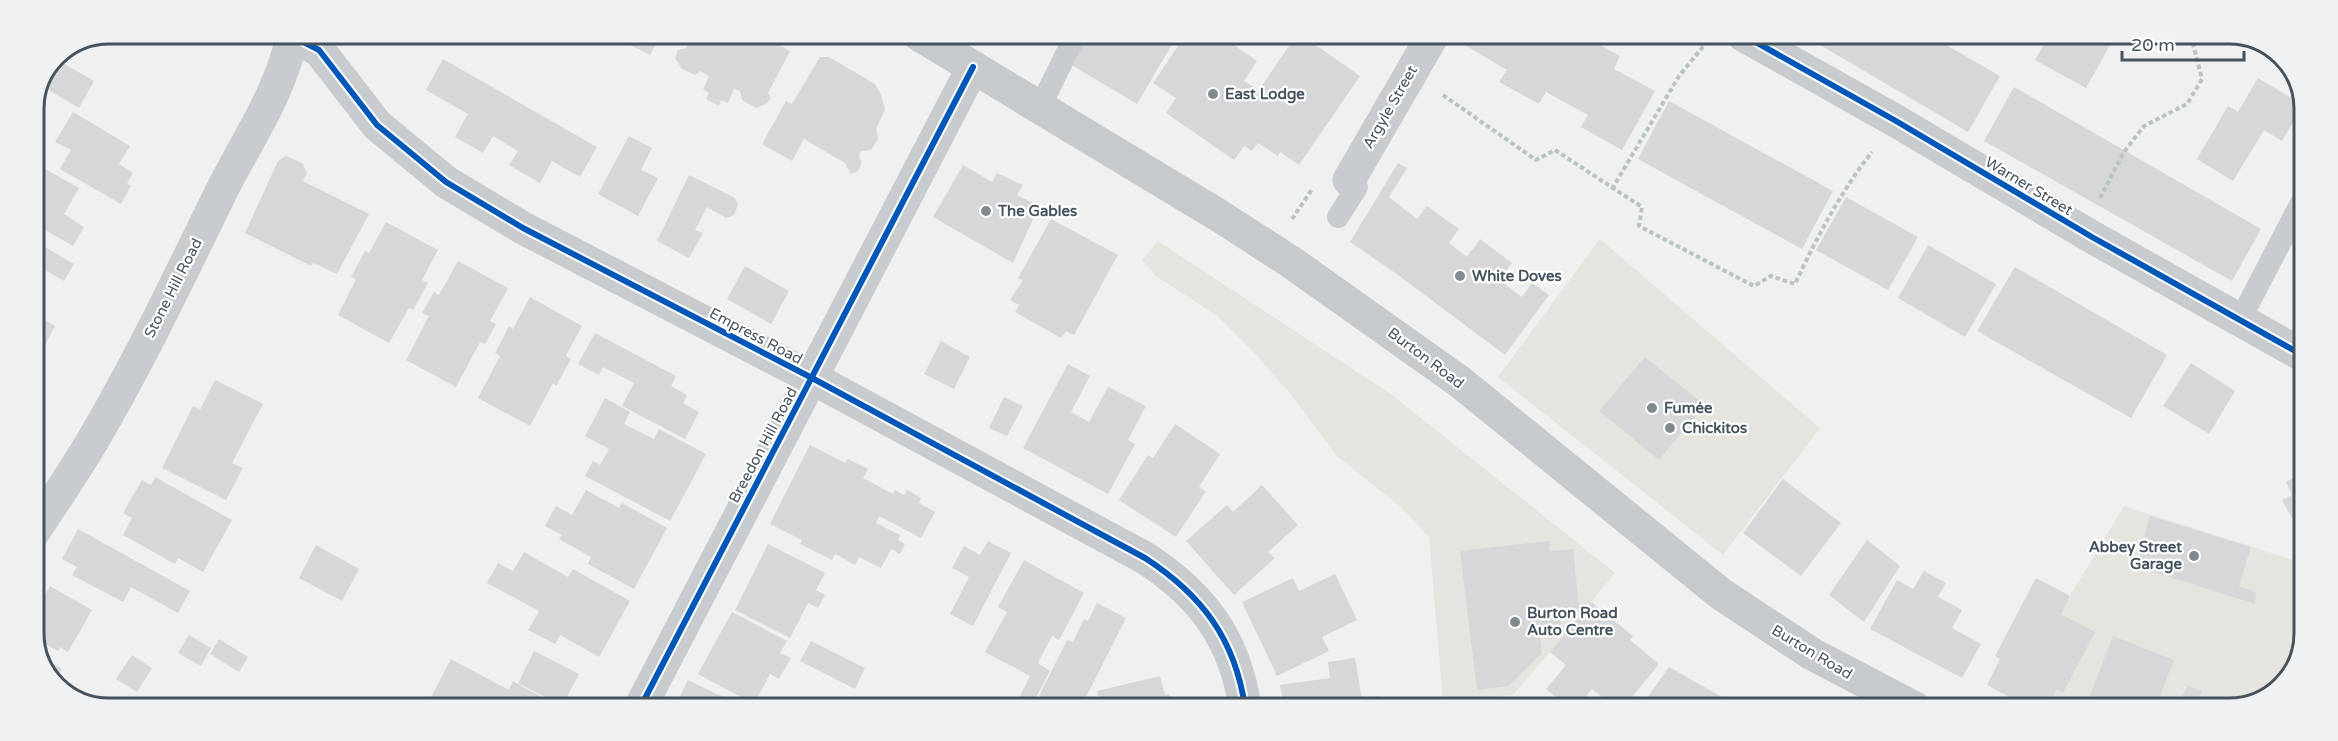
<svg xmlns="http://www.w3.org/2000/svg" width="2338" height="741" font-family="'Varela Round',sans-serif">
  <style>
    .commercial { fill: #e6e4de }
    .building { fill: #d7d7d9 }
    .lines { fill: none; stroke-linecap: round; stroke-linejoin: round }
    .path { stroke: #b7c4c0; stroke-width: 4; stroke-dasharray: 4.5 3; stroke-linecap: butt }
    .lane { stroke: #c9cccf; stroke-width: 22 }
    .street { stroke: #c9cccf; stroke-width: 33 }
    .primary { stroke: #c6cacd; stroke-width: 33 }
    .cycleway-casing { stroke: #fff; stroke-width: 10 }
    .cycleway { stroke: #0057b8; stroke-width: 6 }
    .poi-dot { fill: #828a91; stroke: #fff; stroke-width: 2 }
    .labels { text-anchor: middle; stroke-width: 4.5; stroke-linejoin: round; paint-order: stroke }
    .poi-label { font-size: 15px; font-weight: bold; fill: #46535e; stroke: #fff; text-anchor: start }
    .street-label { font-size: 15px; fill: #46535e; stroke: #fff }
    .rim { fill: none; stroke: #46535e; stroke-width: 3 }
  </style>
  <rect width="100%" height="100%" fill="#f1f0f0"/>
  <g class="commercial">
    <path d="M1600,239l220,189 -97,127 -225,-178z"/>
    <path d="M1158,241l234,154 223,178 -65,79 -37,43 -70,7 -14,-165 -27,-29 -65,-52 -45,-60 -33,-38 -42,-42 -61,-40 -14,-16z"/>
    <path d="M2124,506l179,57 -1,89 -27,41 -46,15 -218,-1 59,-111z"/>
  </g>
  <g class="building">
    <path d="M595,34h66l-11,21 -37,-19 -3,6z"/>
    <path d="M693,34h86l-5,8 16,9 -22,42 3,5 -5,6 -10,4 -14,-8 -2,-9 -6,-2 -6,14 -7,-3 -2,6 -13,-7 3,-6 -6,-4 6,-13 -9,-5 -5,4 -13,-6 -7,-11 3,-8 8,-2z"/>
    <path d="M1085,34l48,1 9,5 4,-6h32l-41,70 -69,-41z"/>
    <path d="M1186,34h32l39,27 -13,20 15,9 38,-56h3l60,42 -61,89 -19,-13 -2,4 -20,-13 -6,8 -8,-5 -10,14 -68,-47 10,-15 -23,-15z"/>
    <path d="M1468,35h89l17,9 4,-9h4l38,21 -6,13 41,22 -33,59 -41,-23 7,-12 -42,-23 -7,12 -40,-22 8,-12 -44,-26z"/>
    <path d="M1803,35h126l71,41 -32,56z"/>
    <path d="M2049,35l66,1 -29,52 -51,-28z"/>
    <path d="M820,57h9l46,27 6,11 4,14 -9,20 2,10 -7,11 -10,1 -2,6 3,5 -4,9 -7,3 -6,-11 -41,-24 -12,22 -30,-17 24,-43 6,3z"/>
    <path d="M54,58l40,23 -15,27 -37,-22z"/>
    <path d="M443,59l154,88 -17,30 -28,-16 -12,22 -31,-18 9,-14 -25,-15 -10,17 -28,-16 13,-23 -42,-24z"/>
    <path d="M2258,78l45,27 -21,36 -18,-11 -31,51 -36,-22 31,-53 10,6z"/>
    <path d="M2297,84l5,13 -9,-5z"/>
    <path d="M2014,87l247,142 -29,52 -248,-140z"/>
    <path d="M1669,101l164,90 -31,58 -164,-90z"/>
    <path d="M73,112l57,34 -11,18 14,9 -6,10 4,3 -10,18 -61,-35 11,-19 -16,-8z"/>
    <path d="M629,136l23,12 -11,22 17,8 -20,38 -40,-22z"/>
    <path d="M286,156l16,7 5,10 -4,8 66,33 -32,60 -24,-11 -2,3 -66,-33 33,-72z"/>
    <path d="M33,162l46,26 -15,26 20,13 -11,19 -40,-23z"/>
    <path d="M1398,163l9,5 -18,29 28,22 10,-13 32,23 -10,14 18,14 13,-18 32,24 -13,17 23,17 10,-14 17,12 -44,60 -107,-80 -48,-33z"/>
    <path d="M963,165l29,17 5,-9 26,12 -6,10 22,11 -26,57 -80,-46z"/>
    <path d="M689,175l46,23 3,7 -4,10 -8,3 -19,-11 -12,23 8,3 -14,25 -32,-17z"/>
    <path d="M1846,197l72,40 -30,53 -72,-40z"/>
    <path d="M1051,219l67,36 -44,80 -8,-4 -5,7 -46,-26 4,-7 -9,-5 13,-20 -5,-2z"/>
    <path d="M386,222l52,28 -16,30 6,3 -15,27 -4,-2 -20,35 -51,-28 18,-36 -5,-2 14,-26 4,2z"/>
    <path d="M33,240l41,24 -10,17 -19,-11 -6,11 -6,-4z"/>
    <path d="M1928,245l68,39 -31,53 -67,-39z"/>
    <path d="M458,261l50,27 -18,33 6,3 -11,20 -5,-2 -24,45 -50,-27 23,-44 -7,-3 12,-21 5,3z"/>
    <path d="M745,266l44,25 -18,33 -44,-25z"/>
    <path d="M2015,267l152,88 -36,63 -154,-87z"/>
    <path d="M530,297l52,29 -16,30 5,3 -15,27 -3,-3 -23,43 -52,-28 22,-42 -5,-3 14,-27 4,3z"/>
    <path d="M33,313l22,13 -10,19 -12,-7z"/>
    <path d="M595,333l81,43 -5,10 16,9 -4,8 16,9 -14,27 -63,-33 12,-23 -31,-16 -4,8 -21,-11z"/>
    <path d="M941,341l29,16 -16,32 -30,-15z"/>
    <path d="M1645,357l59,48 -45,55 -60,-49z"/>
    <path d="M2191,363l44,28 -26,43 -46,-28z"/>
    <path d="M1068,364l22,12 -19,36 18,10 19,-35 38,19 -18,34 7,4 -27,50 -85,-46z"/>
    <path d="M215,380l48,24 -31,59 11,5 -17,32 -64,-32 31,-62 7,4z"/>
    <path d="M1004,397l19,9 -16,30 -18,-8z"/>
    <path d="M605,398l25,14 -6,12 30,15 5,-10 47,25 -36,67 -85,-45 8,-15 7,4 9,-16 -24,-13z"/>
    <path d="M1175,424l45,30 -21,33 7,4 -30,46 -57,-37 29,-45 5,3z"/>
    <path d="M810,445l35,18 3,-4 20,10 -5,9 30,16 2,-4 9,5 3,-5 14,8 -2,5 16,9 -14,26 -42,-22 -3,7 24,12 -2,5 7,4 -5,10 -9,-5 -10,19 -22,-11 -4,8 -20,-11 -3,6 -32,-16 2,-4 -32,-16z"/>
    <path d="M2303,472v66l-21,-38 10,-5 -6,-13z"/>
    <path d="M155,477l77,43 -29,52 -25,-14 -3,6 -52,-29 9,-17 -9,-5 19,-33 9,5z"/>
    <path d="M1783,479l58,44 -40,53 -58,-43z"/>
    <path d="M1262,485l36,40 -30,27 7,6 -41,37 -48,-54 41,-36 6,7z"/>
    <path d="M586,490l33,18 3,-5 45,25 -33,61 -46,-25 3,-7 -32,-18 3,-4 -17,-9 11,-20 16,9z"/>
    <path d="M2150,516l101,31 -12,39 17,6 -1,12 -121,-38 16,-27 -6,-3z"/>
    <path d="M78,529l112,62 -12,22 -47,-26 -8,15 -51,-27 5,-8 -15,-8z"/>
    <path d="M1867,540l33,26 -36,56 -35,-27z"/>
    <path d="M988,541l23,12 -38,73 -23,-12 19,-37 -17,-9 12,-22 16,9z"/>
    <path d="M1549,541l1,10 23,-2 6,59 -18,3v23l-21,2 2,17 -33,33 -32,4 -17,-139z"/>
    <path d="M768,544l57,29 -9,17 9,5 -7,13 -10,-5 -18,35 -55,-28z"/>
    <path d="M316,545l43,24 -17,32 -43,-23z"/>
    <path d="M524,552l44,25 5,-8 57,32 -31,56 -39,-22 -5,9 -27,-14 11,-19 -52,-28 11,-20 15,8z"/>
    <path d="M1024,560l60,33 -25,47 -7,-4 -14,27 12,8 -18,34 -13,-7 11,-22 -45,-24 22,-40 -9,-5z"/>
    <path d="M1924,571l22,12 -8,14 24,13 -10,18 29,16 -19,34 -92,-49 27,-49 16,9z"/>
    <path d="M1335,574l22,46 -35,17 7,14 -52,25 -35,-74 51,-24 6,13z"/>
    <path d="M2036,578l34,18 -9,18 34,18 -32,61 -6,-4 -10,19h-18l-42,-23 13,-26 -5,-3z"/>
    <path d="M50,586l42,24 -24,42 -8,-5 -2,4 -25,-14v-32l2,-4 5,3z"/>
    <path d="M1591,602l42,34 -3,4 29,24 -35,43h-10l-22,-18 -15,18h-9l-22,-18 20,-24 -16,-13z"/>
    <path d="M1097,603l29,15 -45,89h-31l2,-4 -13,-7 28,-56 6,2 11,-23 4,2z"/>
    <path d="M732,612l55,29 -7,12 11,5 -12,21 -9,-5 -16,30 -56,-30z"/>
    <path d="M189,635l22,13 -10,18 -23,-13z"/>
    <path d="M2113,636l61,24 -19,48h-33l-32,-12z"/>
    <path d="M219,639l29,18 -9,15 -29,-18z"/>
    <path d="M811,641l54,27 -10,21 -55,-28z"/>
    <path d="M534,651l45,23 -17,32 -44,-23z"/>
    <path d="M132,655l20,13 -15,24 -21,-13z"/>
    <path d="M40,656l22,13 -8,13 -5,-3z"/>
    <path d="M1355,658l7,41 16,-3 7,7v4h-101l-4,-22 50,-7 -2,-16z"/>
    <path d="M451,659l58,31 4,-9 27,15 -2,4 12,6h-102l-17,-9z"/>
    <path d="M1669,667l55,31 17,9h-92l2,-3 -6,-3z"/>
    <path d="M1160,676l5,19 4,-1 4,13h-72l-4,-16z"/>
    <path d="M688,680l53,26h-66z"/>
    <path d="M2188,686l14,5 -5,12 12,5h-34z"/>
  </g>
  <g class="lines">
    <g class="path">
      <path d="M1443,95l93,65 19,-10 87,57 -3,19 115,60 17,-10 24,8c21,-45 46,-93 77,-132"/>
      <path d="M1612,189l67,-113 27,-33"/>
      <path d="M2100,198l24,-46 20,-26 43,-22 15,-25 -11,-43"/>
      <path d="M1292,219l21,-31"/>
      <path d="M1816,707l5,-6"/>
    </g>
    <g class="lane">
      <path d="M1040,107l36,-73"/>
      <path d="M1338,217l19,-30 -8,-7"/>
      <path d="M2240,320l64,-123"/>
    </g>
    <g class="street">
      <path d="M1743,35l153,86 196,116 212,119"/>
      <path d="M292,36l27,14 58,75 69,57 77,46 289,150 333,180c57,37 90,81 100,149"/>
      <path d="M1349,180l84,-145"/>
      <path d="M33,533c19,-29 39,-58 57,-88 50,-84 91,-172 134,-259 26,-50 58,-97 69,-153"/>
      <path d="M641,706l332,-639"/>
    </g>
    <path class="primary" d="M918,34l300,181 73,47 169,120 261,212 91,60 103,54"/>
    <g class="cycleway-casing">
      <g id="cycleway">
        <path d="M1743,35l153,86 196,116 212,119"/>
        <path d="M292,36l27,14 58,75 69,57 77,46 289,150 333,180c57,37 90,81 100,149"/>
        <path d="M641,706l332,-639"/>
      </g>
    </g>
    <use href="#cycleway" class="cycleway"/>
  </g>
  <g class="poi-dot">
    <circle cx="1213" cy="94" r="6"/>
    <circle cx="986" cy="211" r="6"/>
    <circle cx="1460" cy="276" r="6"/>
    <circle cx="1652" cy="408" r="6"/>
    <circle cx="1670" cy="428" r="6"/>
    <circle cx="2194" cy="556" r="6"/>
    <circle cx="1515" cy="622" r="6"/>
  </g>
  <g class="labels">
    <g class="poi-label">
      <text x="1225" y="99">East Lodge</text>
      <text x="998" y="216">The Gables</text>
      <text x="1472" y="281">White Doves</text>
      <text x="1664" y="413">Fumée</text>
      <text x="1682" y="433">Chickitos</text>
      <text x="2182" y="552" text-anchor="end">Abbey Street<tspan x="2182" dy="17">Garage</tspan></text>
      <text x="1527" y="618">Burton Road<tspan x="1527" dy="17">Auto Centre</tspan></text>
    </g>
    <g class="street-label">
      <text transform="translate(1390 107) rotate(-60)" y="5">Argyle Street</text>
      <text transform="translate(2029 186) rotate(31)" y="5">Warner Street</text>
      <text transform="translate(173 288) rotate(-63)" y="5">Stone Hill Road</text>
      <text transform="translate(756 336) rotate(28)" y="5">Empress Road</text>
      <text transform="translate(1426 358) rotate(37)" y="5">Burton Road</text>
      <text transform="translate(763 445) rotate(-62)" y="5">Breedon Hill Road</text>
      <text transform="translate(1812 652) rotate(31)" y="5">Burton Road</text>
    </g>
  </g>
  <path d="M0 0H2338V741H0ZM109 44H2229A65 65 0 0 1 2294 109V633A65 65 0 0 1 2229 698H109A65 65 0 0 1 44 633V109A65 65 0 0 1 109 44Z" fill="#f0f1f2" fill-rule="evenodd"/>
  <path class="rim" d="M109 44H2229A65 65 0 0 1 2294 109V633A65 65 0 0 1 2229 698H109A65 65 0 0 1 44 633V109A65 65 0 0 1 109 44Z"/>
  <path d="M2122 51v9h122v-9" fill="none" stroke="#46535e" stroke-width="3"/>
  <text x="2131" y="51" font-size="18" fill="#46535e" stroke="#ffffff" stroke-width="4.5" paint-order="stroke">20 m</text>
</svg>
